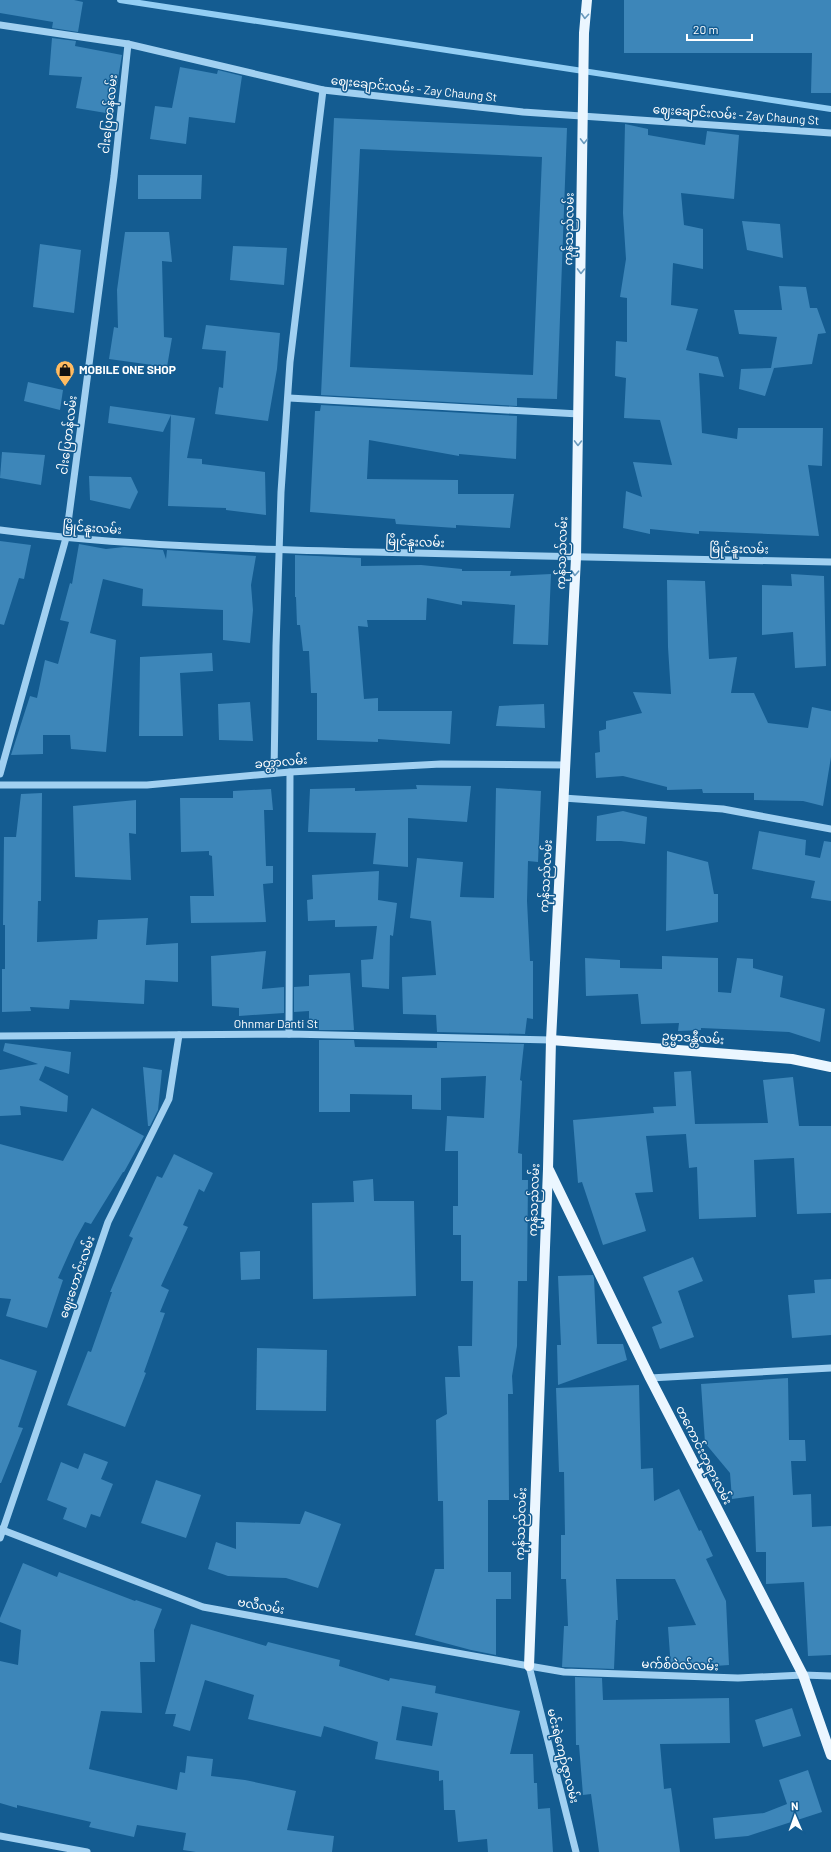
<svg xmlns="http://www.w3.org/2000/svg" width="831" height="1852" font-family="Barlow,'Noto Sans Myanmar',sans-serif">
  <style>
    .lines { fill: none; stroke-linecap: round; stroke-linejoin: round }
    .stream { stroke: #93cef4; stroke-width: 6 }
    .building { fill: #3d86b9; fill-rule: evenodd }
    .minor { stroke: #a1d0f1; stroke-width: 7 }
    .major { stroke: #ebf6ff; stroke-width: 10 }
    .oneway { stroke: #6a9abd }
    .labels { text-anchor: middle; stroke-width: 3; stroke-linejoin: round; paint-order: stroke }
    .street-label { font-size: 12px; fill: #fff; stroke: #145c91 }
    .poi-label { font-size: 12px; font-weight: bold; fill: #fff; stroke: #145c91; text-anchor: start }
  </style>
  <rect width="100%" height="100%" fill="#145c91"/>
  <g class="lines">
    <path class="stream" d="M120,0l711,109"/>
  </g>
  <g class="building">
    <path d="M0,0h74l9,2 -5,30 -26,-4 1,-6 -53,-9z"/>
    <path d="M624,0h207v93h-20l1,-40h-188z"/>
    <path d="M52,38l24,3 -1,5 47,9 -10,59 -36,-6 6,-31 -33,-2z"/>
    <path d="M180,67l37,7 1,-4 24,6 -7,47 -46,-6 -3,27 -36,-5 5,-33 17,2z"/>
    <path d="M334,118l233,10 -10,271 -40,-1v8l-196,-11zM360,149l182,8 -9,218 -183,-8z"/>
    <path d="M625,124l23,5v6l57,10 2,-14 32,4 -5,64 -53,-6 3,32 19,4v40l-30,-6 -2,42 27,4 -12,41 32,7 6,20 -25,-4 3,60 35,6 1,-11h85l-1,38 -14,-1 11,71 -120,-5v3l-49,-5v5l-27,-6 3,-37 16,6 -9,-35 39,3 -12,-45 -36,-2 2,-40 -11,-2 1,-35 11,1v-44l-7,-1 6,-38 -3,-46z"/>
    <path d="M138,175h64l-1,24h-63z"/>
    <path d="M742,221l38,3 3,34 -36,-8z"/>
    <path d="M125,232h44l3,30 -10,-1 2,76 8,1 -5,29 -58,-8 5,-32 4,1 -1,-38z"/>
    <path d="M40,244l41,6 -7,63 -41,-6z"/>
    <path d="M233,246l54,2 -3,37 -54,-5z"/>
    <path d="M779,286l27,1 4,21h7l9,25 -8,1 -6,30 -38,4 -9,28 -26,-7 2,-20 30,-1 6,-31 -38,-3 -5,-24h48z"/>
    <path d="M206,325l74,8 -3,36 -9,52 -53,-7 4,-27 4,1 3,-37 -24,-2z"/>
    <path d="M28,382l35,8 -3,20 -36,-9z"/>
    <path d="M321,405l196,11 -1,43 -57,-5v2l-90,-16 -2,39 91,1v14h56l-4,34 -54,-3v3l-60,-4 -1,-5 -85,-7 5,-101h5z"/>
    <path d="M110,406l85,12 -8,40 15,1v5l63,8 1,43 -40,-5v-2l-58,-2 3,-91 -8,17 -55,-9z"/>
    <path d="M2,452l43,3 -4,30 -41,-7z"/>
    <path d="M89,476l42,1 7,15 -8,17 -40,-9z"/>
    <path d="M0,541l31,4 -7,34 -5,-1 -15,47 -4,-1z"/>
    <path d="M79,544l27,5 18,-2 39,3 3,9 1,-9 89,6 -5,29 2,25 -3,33 -27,-3v-30l-81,-4 1,-17 -40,-10 -13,54 26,7 -10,112 -35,-3 -1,-14h-27v19l-32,1 19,-59 7,2 8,-38 13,4 11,-42 -9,-2 10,-37 2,1z"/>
    <path d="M295,555l66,3v8l60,-1 41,4v2h49l-1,5 41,-2 -3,71 -35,-1 2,-39 -53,-4v4l-35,-7 -1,22h-59l1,7 -10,-1 6,73 14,-1v13h74l-2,33 -72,-5v3l-61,-2v-47h-6l-2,-42h-6l-3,-26h-3l-1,-28h-1z"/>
    <path d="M791,574l33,2 2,90 -31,2 -2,-36 -31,3v-50l30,1z"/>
    <path d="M667,580l38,1 4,78 28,-2 -6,36h23l14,30 40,5 4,-21 19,4v46l-8,49 -20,-5 -49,-1v-7h-51l-1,-4 -35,1v-3l-44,-11 -27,2 -1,-25 5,-1 -1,-21 7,-2v-8l36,-8 -9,-21 38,2 -3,-47z"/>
    <path d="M212,653l1,18 -33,2 3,63h-44l1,-79z"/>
    <path d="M250,702l3,39 -34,-1 -1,-36z"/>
    <path d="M544,704l1,24 -49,-2 3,-20z"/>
    <path d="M416,785l55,1 -4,36 -59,-4v49l-35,-3 3,-31 -68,-1 2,-43 45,-1v3l62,-2z"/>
    <path d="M496,788l45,3 -3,71 -10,-1 -1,40 3,60h3v58l-6,-1 -2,16 -88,-2 -1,-17 -33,-1 -1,-37 34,-2 -5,-54 -21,-3 7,-60 46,4 -3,35 34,1z"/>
    <path d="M271,789l2,21h-9l2,56h7v17l-10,1 3,38 -75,1 -1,-27h24l-2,-40 -3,-1v-4l-28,1 -1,-54h53v-7z"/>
    <path d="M42,793l-1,108h-3l-1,41 60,-3 1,-19 50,-2 -2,27 32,-2v39l-33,-2 -1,24 -74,-4 -1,9 -39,-2 1,4 -29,1v-43h3v-44h-2l1,-88h12l5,-43z"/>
    <path d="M136,800v34l-7,-1 2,47 -56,-3 -2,-71z"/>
    <path d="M623,811l24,6 -2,27 -24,-3h-25l1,-25z"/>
    <path d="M759,831l47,9 -1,15 15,3 4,-17 7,1v59l-20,-3 4,-17 -63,-12z"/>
    <path d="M667,851l41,11 6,32h4v28l-52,9z"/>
    <path d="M379,871l-1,29 19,3 -4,33 -3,-1 -1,54 -27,-2 -1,-27 12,-1 4,-33 -42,1v-7l-27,1 -1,-21 6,-1 -1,-24z"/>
    <path d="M266,951l-4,38 22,-2v26l-45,3v-8l-27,-2 -1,-50z"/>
    <path d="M662,956l56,2v34l13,1 6,-35 16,1v9l30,8 -3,21 45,12 -5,33 -31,-10 -88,-4v2l-23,1 1,-8 -38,1 -3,-30 -52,2 -1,-38 35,2v8l42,1z"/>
    <path d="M350,973l4,57h-35v-10h-10v-9l-15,1v-25l15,-1v-11z"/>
    <path d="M319,1040h35l1,7 82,1v-6l87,2 -4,36 2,1 -4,72 4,1v26h6l-1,101h-9l-1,65 -5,30 1,18h-5l1,106h-21v72h23v27h-15v56l-25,-5 -56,-15 20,-66h9l-1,-68h-5l-2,-81 11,-6 -2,-37h15l-2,-31h14l1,-65h-12v-46h-8v-29h5v-55h-13l2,-35 37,2 2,-42 -45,2v32l-29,-1v-14l-62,-1v18h-31z"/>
    <path d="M5,1043l66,9 -2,22 -24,-8 -6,14 29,16 -1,16 -47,-6 1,9 -21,1v-46l38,-6 -35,-13z"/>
    <path d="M143,1067l19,3 -4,40 -8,16h-2z"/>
    <path d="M691,1071l4,53 73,-1 -5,-43 30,-3 6,49h32v87l-34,1 -3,-56 -40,2 2,57 -57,2 -2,-52 -8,1 -3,-34 -40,2 7,56 -18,1 11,38 -43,14 -21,-63 -4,1 -5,-63 81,-7 -1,-6 23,-1 -2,-34z"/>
    <path d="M92,1108l52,28 -20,36h-1l-32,52 -6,-2 -10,18 -17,38 5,2 -16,48 -41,-12 5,-17 -11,-1v-154l63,17z"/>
    <path d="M174,1154l39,19 -9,19 -5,-3 -16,36 5,2 -27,59 8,4 -9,22 5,1 -21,59 2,1 -21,54 -58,-22 21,-54 3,1 21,-60h-2l23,-54 -4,-2 28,-60 5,2z"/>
    <path d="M373,1179l1,22h40l2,95 -103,3 -1,-96 42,-1 -1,-21z"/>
    <path d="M260,1251v28l-19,1 -1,-28z"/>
    <path d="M693,1257l10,24 -25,10 16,46 -34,12 -8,-22 10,-4 -19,-46z"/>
    <path d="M593,1275l1,3 3,66h26l4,16 -69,25 -1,-40h4l-3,-69z"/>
    <path d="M831,1279v56l-39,3 -4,-43 27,-2 -1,-13z"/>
    <path d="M257,1348l70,2 -1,61 -70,-1z"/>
    <path d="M0,1359l37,12 -19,56 5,1 -22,55h-1z"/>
    <path d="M788,1378l1,62h16l1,21h-15l2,34 18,-1 1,33 19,-1v129l-23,1 -4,-74 -38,2v-32h-10l-2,-56 -22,3 -2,-26 -25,-30 -4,-59z"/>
    <path d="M639,1385l2,84 12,-1 1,33 25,-12 20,42 2,-1 12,26 -7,3 20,42 3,64 -58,4 -3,-42 28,-2 -21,-46h-59l2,41h-2l-2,49 -52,-2 2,-41h4l-2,-47h-5v-44h4l-1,-63h-5l-3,-84z"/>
    <path d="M84,1453l24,9 -7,17 12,5 -13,33 -9,-3 -5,14 -23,-9 4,-11 -20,-8 14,-38 17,7z"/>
    <path d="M156,1480l45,15 -15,43 -45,-15z"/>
    <path d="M305,1511l36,13 -23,64 -32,-10 -58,-2 -20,-7 8,-27 20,7v-27l64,2z"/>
    <path d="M23,1563l34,14 2,-5 76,29 1,-1 26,9 -8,21 1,32h-15l2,51 -41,-2 -12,58 88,21 3,-18 5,1 2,-17 26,3 -2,17 34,4 51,11 -9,39 47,6 -2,16h-136l-13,-2 3,-17 -49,-8 -3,12 -45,-10 2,-5 -74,-17v3l-17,-5v-142l18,4 3,-35 -21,-8v-4z"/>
    <path d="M191,1624l75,22 2,-4 72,18 -1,6 50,15 1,-3 46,8 -1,7 85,18 -10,43h23l1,29h3l1,26 12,-1 3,44h-65l-1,-13 -29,3 -3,-32h-11l-1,-30 -4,1v-10l-64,-12 3,-17 -54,-16 -3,11 -73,-18 6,-24 -49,-15 -15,51 -17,-5 3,-12h-11zM402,1706l36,7 -6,33 -36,-6z"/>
    <path d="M575,1677l27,1 1,22 126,-2 1,45 -70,1 4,45 7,-1 9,64h-81l-8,-58 -8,1 -4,-50h-3z"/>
    <path d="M792,1708l9,28 -38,11 -8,-27z"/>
    <path d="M808,1770l14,42 -74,24 -33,3 -2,-21 51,-5 23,-9 -8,-24z"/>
  </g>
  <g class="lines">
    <g class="minor">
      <path d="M0,25l128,19 195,46 200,22 308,21"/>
      <path d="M289,398l290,16"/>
      <path d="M0,530c123,16 248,19 371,22 153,4 307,7 460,10"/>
      <path d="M274,773l2,-127 5,-154 9,-130 33,-272"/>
      <path d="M0,774l66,-236 48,-362 14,-132"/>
      <path d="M0,785h147l143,-13 151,-8 124,1"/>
      <path d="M563,798l160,11 108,20"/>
      <path d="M289,1034l1,-262"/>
      <path d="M0,1036l289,-2 262,6"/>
      <path d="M650,1378l181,-10"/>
      <path d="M0,1529l203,78 326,59 35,6 174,6 65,-3 28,1"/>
      <path d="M0,1538l108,-316 61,-123 10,-64"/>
      <path d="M529,1666l47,186"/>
      <path d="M0,1836l87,16"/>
    </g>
    <g class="major">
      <path d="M551,1040l241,19 39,8"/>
      <path d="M549,1170l101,208 153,297 28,80"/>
      <path d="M529,1666l19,-497 3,-129 25,-482 8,-525 3,-33"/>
    </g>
  </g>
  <defs><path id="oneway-chevron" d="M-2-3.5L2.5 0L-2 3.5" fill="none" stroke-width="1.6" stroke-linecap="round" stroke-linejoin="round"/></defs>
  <g class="oneway">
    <use href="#oneway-chevron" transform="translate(585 16) rotate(94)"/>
    <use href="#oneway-chevron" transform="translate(584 141) rotate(91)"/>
    <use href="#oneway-chevron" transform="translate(581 271) rotate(91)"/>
    <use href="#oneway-chevron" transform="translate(578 443) rotate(91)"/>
    <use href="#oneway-chevron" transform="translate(575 573) rotate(93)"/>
  </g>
  <defs>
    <g id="shop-pin" transform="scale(1)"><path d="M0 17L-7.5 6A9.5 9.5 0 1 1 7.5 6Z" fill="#ffbb61" stroke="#145c91"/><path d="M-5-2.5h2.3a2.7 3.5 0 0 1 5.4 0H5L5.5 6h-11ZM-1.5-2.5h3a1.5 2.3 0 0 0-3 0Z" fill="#111"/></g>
  </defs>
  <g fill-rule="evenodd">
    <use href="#shop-pin" x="65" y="370"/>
  </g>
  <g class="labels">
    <g class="street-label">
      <text transform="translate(414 89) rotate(6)" y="4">ဈေးချောင်းလမ်း - Zay Chaung St</text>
      <text transform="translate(109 114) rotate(-84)" y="4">ငါးပြေတန်လမ်း</text>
      <text transform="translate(736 115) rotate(4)" y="4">ဈေးချောင်းလမ်း - Zay Chaung St</text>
      <text transform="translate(569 229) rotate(-89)" y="4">ကုန်သည်လမ်း</text>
      <text transform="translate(68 435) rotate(-83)" y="4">ငါးပြေတန်လမ်း</text>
      <text transform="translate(92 528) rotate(4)" y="4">မြိုင်နူးလမ်း</text>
      <text transform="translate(415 542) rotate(2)" y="4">မြိုင်နူးလမ်း</text>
      <text transform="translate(739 549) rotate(1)" y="4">မြိုင်နူးလမ်း</text>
      <text transform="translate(562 553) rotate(-88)" y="4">ကုန်သည်လမ်း</text>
      <text transform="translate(281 762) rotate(-5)" y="4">ခတ္တာလမ်း</text>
      <text transform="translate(546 876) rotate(-87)" y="4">ကုန်သည်လမ်း</text>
      <text x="276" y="1028">Ohnmar Danti St</text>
      <text transform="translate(693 1038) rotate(4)" y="4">ဥမ္မာဒန္တီလမ်း</text>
      <text transform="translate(534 1200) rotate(-88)" y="4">ကုန်သည်လမ်း</text>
      <text transform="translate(77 1277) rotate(-71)" y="4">ဈေးဟောင်းလမ်း</text>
      <text transform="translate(704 1455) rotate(63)" y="4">တကောင်းဘုရားလမ်း</text>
      <text transform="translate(521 1524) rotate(-88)" y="4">ကုန်သည်လမ်း</text>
      <text transform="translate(261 1606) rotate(10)" y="4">ဗလီလမ်း</text>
      <text transform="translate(680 1665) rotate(2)" y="4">မက်စ်ဝဲလ်လမ်း</text>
      <text transform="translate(563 1756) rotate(76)" y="4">မင်းရဲကျော်ဇွာလမ်း</text>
    </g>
    <g class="poi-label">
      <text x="79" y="374">MOBILE ONE SHOP</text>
    </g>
  </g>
  <g transform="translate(795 1816) rotate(358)" stroke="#145c91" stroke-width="3" paint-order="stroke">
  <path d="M0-3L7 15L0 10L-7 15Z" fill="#ffffff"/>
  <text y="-6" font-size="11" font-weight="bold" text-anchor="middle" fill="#ffffff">N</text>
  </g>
  <path d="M687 34v6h65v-6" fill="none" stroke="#ffffff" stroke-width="2"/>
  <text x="693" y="34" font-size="12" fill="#ffffff" stroke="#145c91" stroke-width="3" paint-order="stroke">20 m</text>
</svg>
